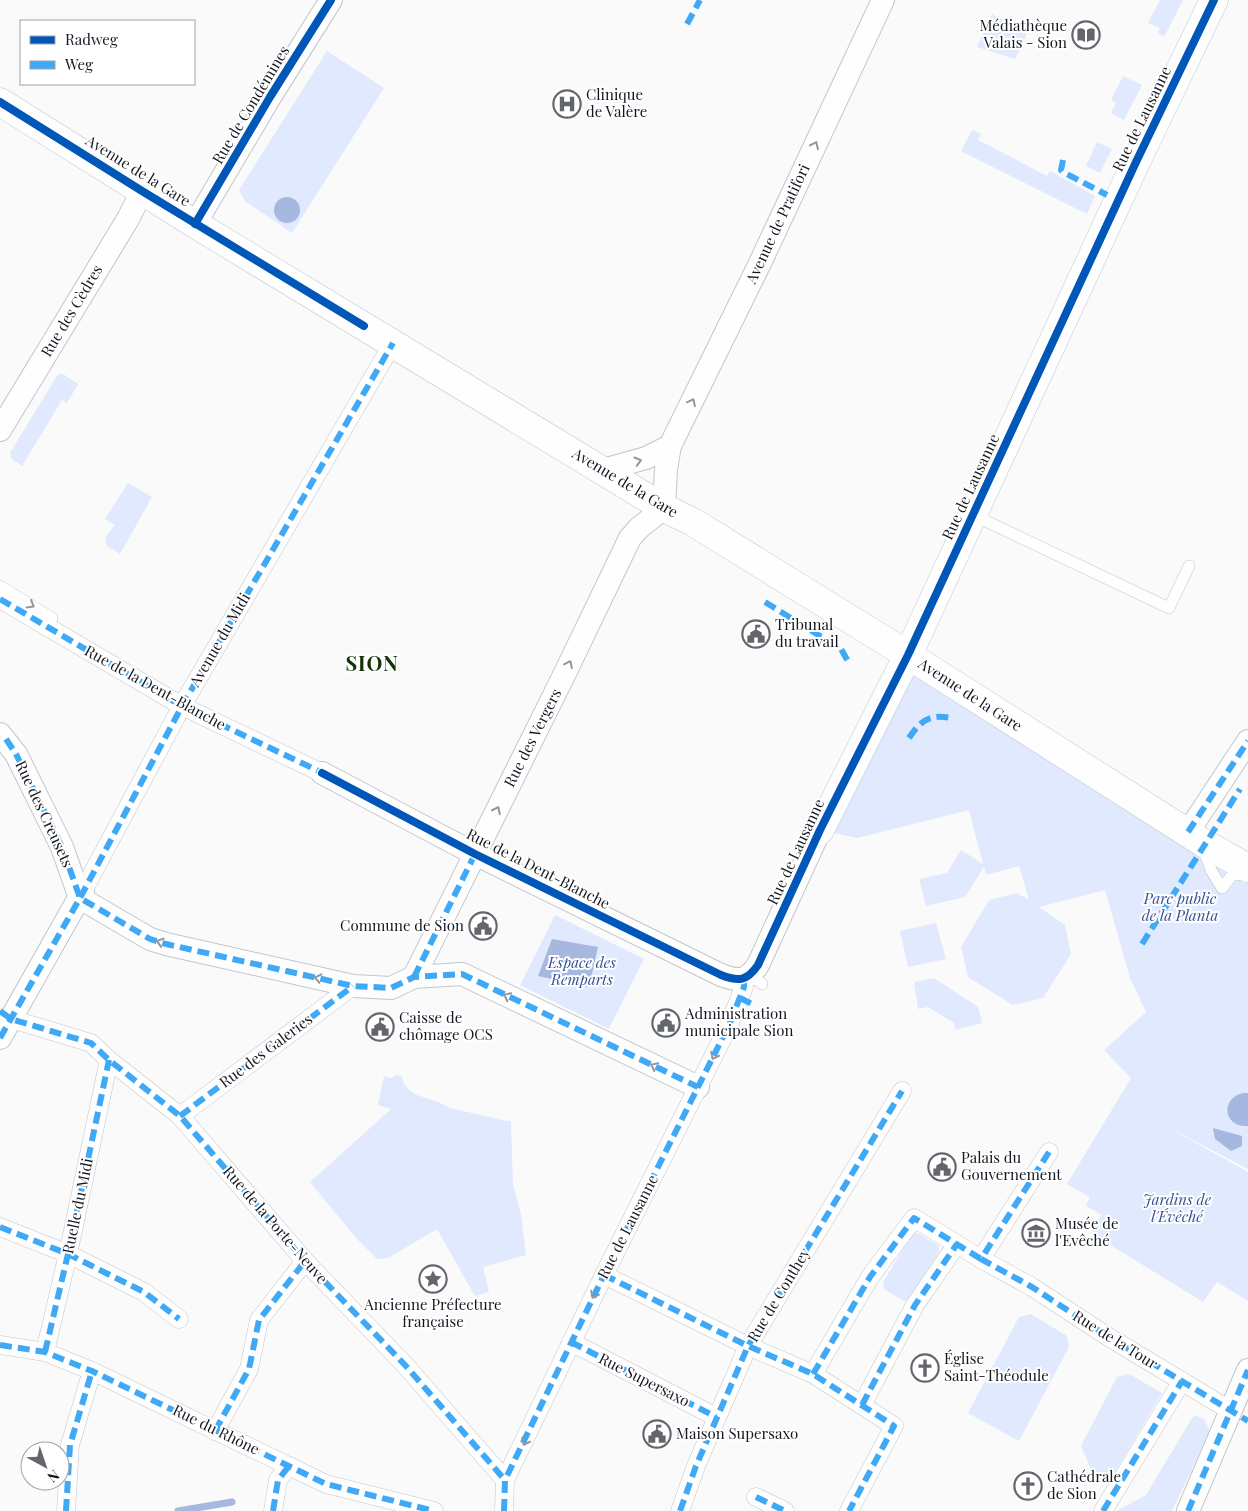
<svg xmlns="http://www.w3.org/2000/svg" width="1248" height="1511" font-family="'Playfair Display',serif">
  <style>
    .green { fill: #e0e9fd }
    .water { fill: #a6b8df }
    .lines { fill: none; stroke-linecap: round; stroke-linejoin: round }
    .stream { stroke: #a6b8df; stroke-width: 7 }
    .service-casing { stroke: #c2c5ca; stroke-width: 12 }
    .pedestrian-casing { stroke: #c2c5ca; stroke-width: 19 }
    .minor-casing { stroke: #c2c5ca; stroke-width: 24 }
    .tertiary-casing { stroke: #c2c5ca; stroke-width: 29 }
    .service { stroke: #fefefe; stroke-width: 11 }
    .pedestrian { stroke: #fefefe; stroke-width: 18 }
    .minor { stroke: #fefefe; stroke-width: 22 }
    .tertiary { stroke: #fefefe; stroke-width: 28 }
    .quiet { stroke: #3fa9f5; stroke-width: 6; stroke-dasharray: 12 6; stroke-linecap: butt }
    .cycleway-casing { stroke: #fff; stroke-width: 11 }
    .cycleway { stroke: #0057b8; stroke-width: 8 }
    .oneway { stroke: #94969b }
    .labels { text-anchor: middle; stroke-width: 4; stroke-linejoin: round; paint-order: stroke }
    .poi-label { font-size: 15px; fill: #131721; stroke: #fff; text-anchor: start }
    .street-label { font-size: 15px; fill: #131721; stroke: #fff }
    .park-label { font-size: 15px; font-style: italic; fill: #335095; stroke: #fff }
    .district-label { font-size: 20px; font-weight: bold; letter-spacing: 1px; fill: #133305; stroke: #fff }
  </style>
  <rect width="100%" height="100%" fill="#fafafa"/>
  <g class="green">
    <path d="M1160,0h23l-19,37 -6,-4 2,-5 -12,-5z"/>
    <path d="M992,14l35,20 -12,25 -38,-12z"/>
    <path d="M327,51l57,37 -92,145 -47,-32 -6,-11z"/>
    <path d="M1123,76l19,9 -18,35 -13,-7 5,-10 -5,-3z"/>
    <path d="M972,130l9,4 -3,6 69,36 3,-5 45,25 -8,18 -126,-63z"/>
    <path d="M1097,142l15,7 -12,24 -14,-7z"/>
    <path d="M60,374h3l15,10 -11,19 -5,-3 -40,66 -10,-7 -2,-6 47,-77z"/>
    <path d="M128,483l24,14 -32,57 -13,-8 -2,-8 10,-13 -10,-6z"/>
    <path d="M908,655l340,213v301l-88,-46 88,49v129l-31,-19 -14,20 -112,-69 11,-18 -16,-9 4,-9 -23,-13 64,-106 -27,-28 42,-38 -16,-34 -25,-88 -66,17 26,18 6,29 -28,44 -30,7 -45,-28 -7,-30 28,-47 28,-7 12,7 -10,-34 -33,9 -2,-8 -19,30 -39,9 -7,-27 28,-6 14,-23 22,14 -14,-54 -112,28 -37,-8z"/>
    <path d="M555,915l89,44 -35,70 -89,-44z"/>
    <path d="M936,923l10,36 -38,8 -8,-36z"/>
    <path d="M934,978l44,29 4,16 -27,7 -1,-7 -26,-16 -10,2 -4,-27z"/>
    <path d="M396,1075l6,1 1,6 7,9 7,4 21,7 12,6 61,14 2,62 8,31 5,40 -43,12 6,25 -14,4 -38,-67 -49,29 -11,1 -21,-21 -46,-56 81,-73 -13,-4 6,-29 7,2z"/>
    <path d="M913,1233h5l21,13v6l-29,46 -6,3 -20,-12 -1,-7z"/>
    <path d="M1031,1314l36,22 2,11 -50,94 -51,-28 51,-96z"/>
    <path d="M1129,1374l33,19 -53,89 -16,-8 -12,-28 36,-69z"/>
    <path d="M1194,1415l10,4 6,12 -38,80h-55l29,-16z"/>
  </g>
  <g class="water">
    <circle cx="287" cy="210" r="13"/>
    <path d="M552,939l46,8 -9,40 -51,-11z"/>
    <path d="M1243,1093h5v33c-24,2 -29,-27 -5,-33z"/>
    <path d="M1213,1128l29,8v10l-11,5 -16,-12z"/>
  </g>
  <g class="lines">
    <path class="stream" d="M178,1511l54,-9"/>
    <g class="service-casing">
      <g id="service">
        <path d="M973,515l196,93 20,-42"/>
        <path d="M0,586l52,32"/>
        <path d="M1203,847l8,23 11,18 11,-14 13,1"/>
        <path d="M751,975l11,9"/>
      </g>
    </g>
    <g class="pedestrian-casing">
      <g id="pedestrian">
        <path d="M0,599l182,107 140,67"/>
        <path d="M83,891l99,-185 211,-363"/>
        <path d="M11,1019l80,24 18,17 71,56 125,145 100,104 100,115"/>
        <path d="M180,1116l173,-130"/>
        <path d="M1049,1152l-68,107 51,28 75,49 124,75"/>
        <path d="M0,1227l68,27 76,38 35,27"/>
        <path d="M604,1275l144,71 65,28 81,52 -45,85"/>
        <path d="M571,1342l145,75"/>
        <path d="M0,1345l45,7 47,19 234,113 108,27"/>
        <path d="M45,1352l23,-98 41,-194"/>
        <path d="M813,1374l57,-97 44,-59 67,41"/>
        <path d="M862,1405l53,-100 42,-61"/>
        <path d="M215,1431l34,-62 10,-49 46,-59"/>
        <path d="M756,1497l29,14"/>
        <path d="M66,1511l4,-66 22,-74"/>
        <path d="M273,1511l5,-31 11,-14"/>
        <path d="M504,1511l1,-31 99,-205 125,-250 15,-38v-8"/>
        <path d="M680,1511l16,-45 52,-120 154,-255"/>
        <path d="M1103,1511l79,-130"/>
      </g>
    </g>
    <g class="minor-casing">
      <g id="minor">
        <path d="M195,224l75,-127 61,-97"/>
        <path d="M0,430l128,-211 14,-28"/>
        <path d="M603,470l43,-12 24,-12"/>
        <path d="M0,734l16,20 46,93 18,51 70,41 16,5 187,42 38,2 23,-11 48,-3 236,113"/>
        <path d="M322,773l153,81 246,121c18,7 26,6 37,-10l62,-135"/>
        <path d="M1188,832l60,-91"/>
        <path d="M414,977l152,-306 64,-133 9,-10 25,-20 2,-39 4,-23 91,-185 122,-261"/>
        <path d="M0,1038l83,-147"/>
        <path d="M1188,1511l60,-141"/>
      </g>
    </g>
    <g class="tertiary-casing">
      <g id="tertiary">
        <path d="M0,102l195,122 469,284 29,14 215,133 294,187 46,26"/>
        <path d="M820,830l88,-175 228,-493 78,-162"/>
      </g>
    </g>
    <use href="#service" class="service"/>
    <use href="#pedestrian" class="pedestrian"/>
    <use href="#minor" class="minor"/>
    <use href="#tertiary" class="tertiary"/>
    <g class="quiet">
      <path d="M687,24l13,-24"/>
      <path d="M1063,160l-2,10 2,2 44,23"/>
      <path d="M0,599l182,107 145,69"/>
      <path d="M765,602l76,47 8,14"/>
      <path d="M909,738c12,-18 20,-24 42,-20"/>
      <path d="M6,739l10,15 46,93 18,51 70,41 16,5 187,42 38,2 23,-11 48,-3 236,113"/>
      <path d="M1188,832l60,-91"/>
      <path d="M1142,944l98,-155"/>
      <path d="M414,977l61,-123"/>
      <path d="M740,998l12,6"/>
      <path d="M0,1011l11,8 80,24 18,17 71,56 125,145 100,104 100,115"/>
      <path d="M0,1038l80,-140 102,-192 211,-363"/>
      <path d="M180,1116l173,-130"/>
      <path d="M1049,1152l-68,107 51,28 75,49 141,85"/>
      <path d="M0,1227l68,27 76,38 35,27"/>
      <path d="M604,1275l144,71 65,28 81,52 -45,85"/>
      <path d="M571,1342l145,75"/>
      <path d="M0,1345l45,7 47,19 234,113 108,27"/>
      <path d="M45,1352l23,-98 41,-194"/>
      <path d="M813,1374l57,-97 44,-59 67,41"/>
      <path d="M862,1405l53,-100 42,-61"/>
      <path d="M215,1431l34,-62 10,-49 46,-59"/>
      <path d="M756,1497l29,14"/>
      <path d="M66,1511l4,-66 22,-74"/>
      <path d="M273,1511l5,-31 11,-14"/>
      <path d="M504,1511l1,-31 99,-205 125,-250 15,-38v-8"/>
      <path d="M680,1511l16,-45 52,-120 154,-255"/>
      <path d="M1103,1511l79,-130"/>
      <path d="M1188,1511l60,-141"/>
    </g>
    <g class="cycleway-casing">
      <g id="cycleway">
        <path d="M0,102l142,89 222,135"/>
        <path d="M195,224l75,-127 61,-97"/>
        <path d="M322,773l153,81 246,121c18,7 26,6 37,-10l62,-135 88,-175 228,-493 78,-162"/>
      </g>
    </g>
    <use href="#cycleway" class="cycleway"/>
  </g>
  <defs><path id="oneway-chevron" d="M-2-3.5L2.5 0L-2 3.5" fill="none" stroke-width="1.6" stroke-linecap="round" stroke-linejoin="round" transform="scale(1.25)"/></defs>
  <g class="oneway">
    <use href="#oneway-chevron" transform="translate(815 145) rotate(-65)"/>
    <use href="#oneway-chevron" transform="translate(692 402) rotate(-64)"/>
    <use href="#oneway-chevron" transform="translate(638 461) rotate(-16)"/>
    <use href="#oneway-chevron" transform="translate(31 605) rotate(31)"/>
    <use href="#oneway-chevron" transform="translate(569 664) rotate(-64)"/>
    <use href="#oneway-chevron" transform="translate(497 810) rotate(-63)"/>
    <use href="#oneway-chevron" transform="translate(160 942) rotate(-163)"/>
    <use href="#oneway-chevron" transform="translate(318 978) rotate(-167)"/>
    <use href="#oneway-chevron" transform="translate(507 996) rotate(-154)"/>
    <use href="#oneway-chevron" transform="translate(714 1056) rotate(117)"/>
    <use href="#oneway-chevron" transform="translate(654 1066) rotate(-154)"/>
    <use href="#oneway-chevron" transform="translate(594 1295) rotate(116)"/>
    <use href="#oneway-chevron" transform="translate(525 1442) rotate(117)"/>
  </g>
  <defs>
    <g id="library-ring" transform="scale(1.4375)"><circle r="9.5" fill="#fff" stroke="#64666d" stroke-width="1.5"/><path d="M-6-4Q-3-5.5-.7-3.5V5Q-3 3-6 4ZM6-4Q3-5.5 .7-3.5V5Q3 3 6 4Z" fill="#64666d"/></g>
    <g id="hospital-ring" transform="scale(1.4375)"><circle r="9.5" fill="#fff" stroke="#64666d" stroke-width="1.5"/><path d="M-5-5h3v3.5h4V-5h3V5h-3V1.5h-4V5h-3Z" fill="#64666d"/></g>
    <g id="civic-ring" transform="scale(1.4375)"><circle r="9.5" fill="#fff" stroke="#64666d" stroke-width="1.5"/><path d="M-.6-6.5H3V-4.5H.6V-3L4-1V1h2V6H-6V1h2V-1L-.6-3ZM-1.2 2.5V6h2.4V2.5Z" fill="#64666d"/></g>
    <g id="museum-ring" transform="scale(1.4375)"><circle r="9.5" fill="#fff" stroke="#64666d" stroke-width="1.5"/><path d="M0-6L6-3V-2H-6V-3ZM-5-1h2V3h-2ZM-1-1h2V3h-2ZM3-1h2V3H3ZM-6 4H6V6H-6Z" fill="#64666d"/></g>
    <g id="sight-ring" transform="scale(1.4375)"><circle r="9.5" fill="#fff" stroke="#64666d" stroke-width="1.5"/><path d="M0-6L1.8-2.2L6-1.7L2.9 1.2L3.7 5.4L0 3.3L-3.7 5.4L-2.9 1.2L-6-1.7L-1.8-2.2Z" fill="#64666d"/></g>
    <g id="church-ring" transform="scale(1.4375)"><circle r="9.5" fill="#fff" stroke="#64666d" stroke-width="1.5"/><path d="M-1.2-6h2.4v3.5h3.3v2.4h-3.3V6h-2.4V-.1h-3.3v-2.4h3.3Z" fill="#64666d"/></g>
  </defs>
  <g fill-rule="evenodd">
    <use href="#library-ring" x="1086" y="35"/>
    <use href="#hospital-ring" x="567" y="104"/>
    <use href="#civic-ring" x="756" y="634"/>
    <use href="#civic-ring" x="483" y="926"/>
    <use href="#civic-ring" x="666" y="1023"/>
    <use href="#civic-ring" x="380" y="1027"/>
    <use href="#civic-ring" x="942" y="1167"/>
    <use href="#museum-ring" x="1036" y="1233"/>
    <use href="#sight-ring" x="433" y="1279"/>
    <use href="#church-ring" x="925" y="1368"/>
    <use href="#civic-ring" x="657" y="1434"/>
    <use href="#church-ring" x="1028" y="1486"/>
  </g>
  <g class="labels">
    <g class="poi-label">
      <text x="1067" y="31" text-anchor="end">Médiathèque<tspan x="1067" dy="17">Valais - Sion</tspan></text>
      <text x="586" y="100">Clinique<tspan x="586" dy="17">de Valère</tspan></text>
      <text x="775" y="630">Tribunal<tspan x="775" dy="17">du travail</tspan></text>
      <text x="464" y="931" text-anchor="end">Commune de Sion</text>
      <text x="685" y="1019">Administration<tspan x="685" dy="17">municipale Sion</tspan></text>
      <text x="399" y="1023">Caisse de<tspan x="399" dy="17">chômage OCS</tspan></text>
      <text x="961" y="1163">Palais du<tspan x="961" dy="17">Gouvernement</tspan></text>
      <text x="1055" y="1229">Musée de<tspan x="1055" dy="17">l'Evêché</tspan></text>
      <text x="433" y="1310" text-anchor="middle">Ancienne Préfecture<tspan x="433" dy="17">française</tspan></text>
      <text x="944" y="1364">Église<tspan x="944" dy="17">Saint-Théodule</tspan></text>
      <text x="676" y="1439">Maison Supersaxo</text>
      <text x="1047" y="1482">Cathédrale<tspan x="1047" dy="17">de Sion</tspan></text>
    </g>
    <g class="street-label">
      <text transform="translate(251 105) rotate(-59)" y="5">Rue de Condémines</text>
      <text transform="translate(1142 119) rotate(-64)" y="5">Rue de Lausanne</text>
      <text transform="translate(138 171) rotate(32)" y="5">Avenue de la Gare</text>
      <text transform="translate(778 224) rotate(-65)" y="5">Avenue de Pratifori</text>
      <text transform="translate(72 311) rotate(-59)" y="5">Rue des Cèdres</text>
      <text transform="translate(625 483) rotate(31)" y="5">Avenue de la Gare</text>
      <text transform="translate(971 487) rotate(-65)" y="5">Rue de Lausanne</text>
      <text transform="translate(220 640) rotate(-60)" y="5">Avenue du Midi</text>
      <text transform="translate(155 688) rotate(29)" y="5">Rue de la Dent-Blanche</text>
      <text transform="translate(970 695) rotate(33)" y="5">Avenue de la Gare</text>
      <text transform="translate(533 738) rotate(-63)" y="5">Rue des Vergers</text>
      <text transform="translate(44 814) rotate(65)" y="5">Rue des Creusets</text>
      <text transform="translate(796 852) rotate(-65)" y="5">Rue de Lausanne</text>
      <text transform="translate(538 869) rotate(27)" y="5">Rue de la Dent-Blanche</text>
      <text transform="translate(266 1051) rotate(-37)" y="5">Rue des Galeries</text>
      <text transform="translate(78 1206) rotate(-78)" y="5">Ruelle du Midi</text>
      <text transform="translate(275 1225) rotate(49)" y="5">Rue de la Porte-Neuve</text>
      <text transform="translate(628 1227) rotate(-63)" y="5">Rue de Lausanne</text>
      <text transform="translate(779 1295) rotate(-59)" y="5">Rue de Conthey</text>
      <text transform="translate(1115 1340) rotate(32)" y="5">Rue de la Tour</text>
      <text transform="translate(644 1380) rotate(27)" y="5">Rue Supersaxo</text>
      <text transform="translate(216 1430) rotate(26)" y="5">Rue du Rhône</text>
    </g>
    <g class="park-label">
      <text x="1180" y="904">Parc public<tspan x="1180" dy="17">de la Planta</tspan></text>
      <text x="582" y="968">Espace des<tspan x="582" dy="17">Remparts</tspan></text>
      <text x="1177" y="1205">Jardins de<tspan x="1177" dy="17">l'Évêché</tspan></text>
    </g>
    <g class="district-label">
      <text x="372" y="671">SION</text>
    </g>
  </g>
  <rect x="20" y="20" width="175" height="65" fill="#ffffff" stroke="#a1a2a6"/>
  <rect x="30" y="36" width="25" height="8" fill="#0057b8" stroke="#a1a2a6"/>
  <text x="65" y="45" font-size="15" fill="#131721">Radweg</text>
  <rect x="30" y="61" width="25" height="8" fill="#3fa9f5" stroke="#a1a2a6"/>
  <text x="65" y="70" font-size="15" fill="#131721">Weg</text>
  <g transform="translate(45 1466) rotate(140)"><circle r="24" fill="#ffffff" stroke="#a1a2a6"/>
  <path d="M0-4L9 19L0 12L-9 19Z" fill="#64666d"/>
  <text y="-8" font-size="14" font-weight="bold" text-anchor="middle" fill="#131721">N</text>
  </g>
</svg>
